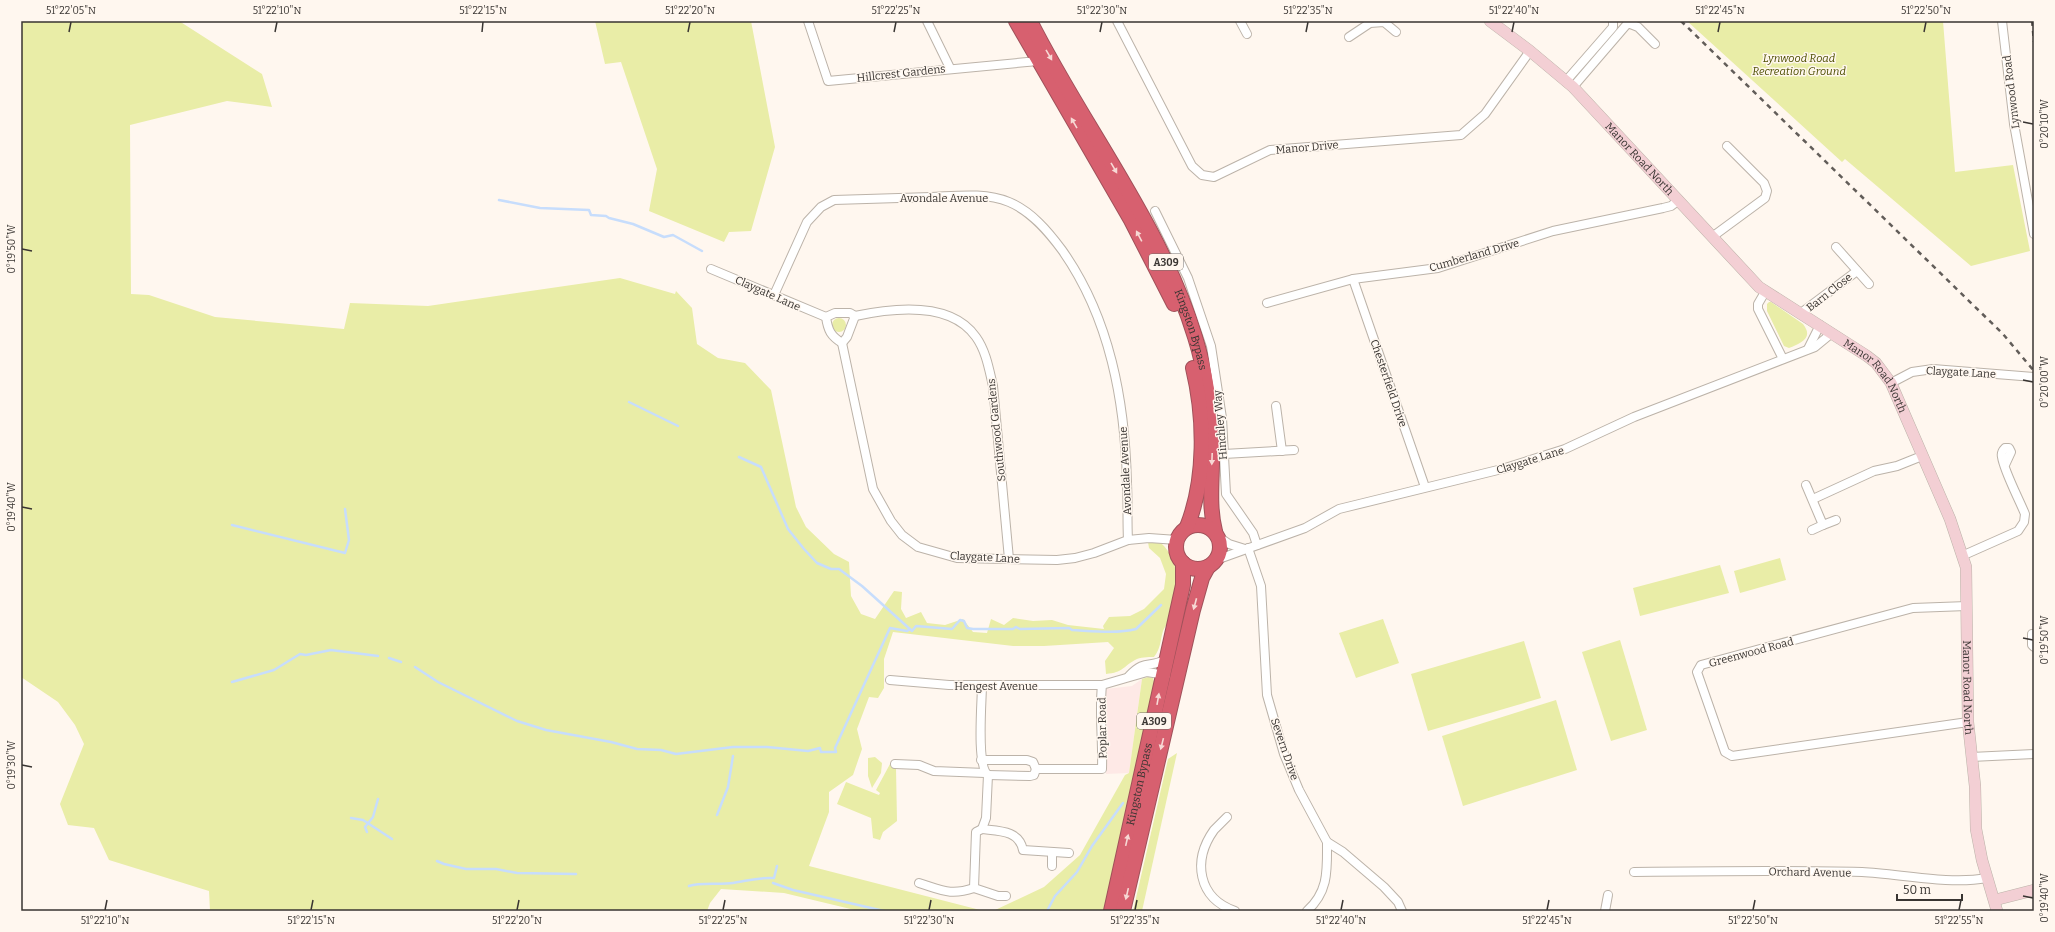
<svg xmlns="http://www.w3.org/2000/svg" width="2055" height="932" font-family="Bitter,serif">
  <style>
    .commercial { fill: #fee9e6 }
    .green { fill: #e9eda7 }
    .lines { fill: none; stroke-linecap: round; stroke-linejoin: round }
    .stream { stroke: #c7ddfc; stroke-width: 2.5 }
    .street-casing { stroke: #bcb3a9; stroke-width: 10 }
    .secondary-casing { stroke: #bcb3a9; stroke-width: 12 }
    .highway-casing { stroke: #a0515a; stroke-width: 16 }
    .street { stroke: #fff; stroke-width: 8 }
    .secondary { stroke: #f3cfd4; stroke-width: 11 }
    .highway { stroke: #d7606f; stroke-width: 14 }
    .rail { stroke: #625d59; stroke-width: 2.5; stroke-dasharray: 5 5; stroke-linecap: butt }
    .oneway { fill: #f7d9d5 }
    .ticks { fill: none; stroke: #393532; stroke-width: 1.5 }
    .labels { text-anchor: middle; stroke-width: 3; stroke-linejoin: round; paint-order: stroke }
    .shield { fill: #fff7ef; stroke: #746f6b; stroke-width: 1 }
    .shield-label { font-size: 10px; font-weight: bold; fill: #393532 }
    .park-label { font-size: 11px; font-style: italic; fill: #4e4f00; stroke: #fff7ef }
    .street-label { font-size: 11px; fill: #393532; stroke: #fff7ef }
    .neatline { fill: none; stroke: #393532; stroke-width: 1.5 }
    .ticks-label { font-size: 10px; text-anchor: middle; fill: #393532 }
  </style>
  <rect width="100%" height="100%" fill="#fff7ef"/>
  <path class="commercial" d="M1142,679l-13,94 -23,1 1,-35 -3,-13 1,-37 27,-3z"/>
  <g class="green">
    <path d="M21,21h158l83,53 10,33 -45,-6 -97,24 1,169 18,1 66,22 129,12 6,-26 78,3 192,-28 55,16 1,-3 16,17 5,36 21,14 27,5 26,27 25,117 10,20 28,27 15,8 2,34 10,18 14,5 19,-28 8,1 -1,17 5,9 15,-6 6,11 18,2 18,-6 10,13 14,1 4,-14 13,6 9,-7 20,3 19,-1 16,5 36,4 -1,-3 6,-9 21,-1 14,-7 20,-20 2,-15 -6,-16 -11,-10 -1,-6h12c22,20 19,48 10,75 -1,5 -5,9 -7,14 -3,10 -2,17 -9,26 -6,0 -14,0 -19,3 -14,8 -11,12 -29,14l-1,-13 9,-13 -6,-6 -64,4h-31l-120,-14 -9,27v29l-6,10 -9,-1 -12,32 5,20 -9,26 -24,17v20l-20,54 175,45h-125l-75,-18 -63,-4 -11,14 -3,8h-497l-1,-20 -100,-31 -15,-32 -26,-3 -8,-21 24,-60 -9,-19 -17,-23 -37,-25z"/>
    <path d="M595,21h156l24,126 -24,84 -22,1 -5,10 -75,-31 8,-42 -36,-107 -16,2z"/>
    <path d="M1687,21h256l12,151 58,-7 17,86 -59,15 -126,-107 -3,3z"/>
    <path d="M1769,302h2l32,22c11,14 -2,19 -14,24l-5,-2 -17,-35v-7z"/>
    <circle cx="839" cy="325" r="7"/>
    <path d="M1780,558l6,22 -46,13 -6,-22z"/>
    <path d="M1720,565l9,28 -89,23 -7,-28z"/>
    <path d="M1383,619l16,44 -43,15 -17,-45z"/>
    <path d="M1620,640l27,90 -36,11 -29,-89z"/>
    <path d="M1524,641l17,57 -113,33 -17,-57z"/>
    <path d="M1148,677l5,1 2,7 -51,226h-111l51,-24 36,-32 45,-80 4,-2 13,-94z"/>
    <path d="M1556,700l21,70 -114,36 -21,-70z"/>
    <path d="M1177,753l-35,158h-9l35,-152z"/>
    <path d="M875,757l7,6 -1,10 -9,15 -4,-12v-18z"/>
    <path d="M890,764l6,4 1,53 -14,11 -3,8 -7,-2 -2,-20 -34,-14 9,-22 33,13 1,-2 -4,-3z"/>
  </g>
  <g class="lines">
    <g class="stream">
      <path d="M499,200l41,8 49,2 2,5 15,1 3,2 24,6 31,13 9,-2 29,16"/>
      <path d="M629,402l49,24"/>
      <path d="M739,457l22,10 27,62 16,20 13,14 14,6h8l23,17 50,45 4,-5 36,3 8,-9 4,1 3,7 6,1h40l3,-2 4,2 49,-1 3,2c20,1 44,4 64,-1l25,-24"/>
      <path d="M232,525l113,28 4,-13 -4,-31"/>
      <path d="M389,658l12,4"/>
      <path d="M415,667l23,15 79,39 29,9 65,12 26,7 24,1 15,4 57,-7h34l41,4 12,-3 1,4h15l-1,-4 55,-120 17,3 3,-2"/>
      <path d="M232,682l42,-12 26,-16 6,1 25,-5 47,6"/>
      <path d="M717,815l11,-28 5,-31"/>
      <path d="M351,818l12,2 29,19"/>
      <path d="M367,832l-2,-5 8,-10 5,-18"/>
      <path d="M437,861l7,3 22,5h30l21,4 59,1"/>
      <path d="M773,883l20,7 91,21"/>
      <path d="M689,886c12,-4 30,-1 44,-3 14,-2 26,-6 41,-5l3,-12"/>
      <path d="M1047,911l8,-15 22,-24 15,-26 31,-43"/>
    </g>
    <g class="street-casing">
      <g id="street">
        <path d="M808,21l20,60 210,-20"/>
        <path d="M927,21l23,47"/>
        <path d="M1117,21l75,145 10,9 12,2 56,-27 191,-15 24,-21 45,-63"/>
        <path d="M1240,21l7,13"/>
        <path d="M2002,21l12,103 20,110"/>
        <path d="M1349,37l21,-14 14,-1 12,10"/>
        <path d="M1566,81l47,-54v-6"/>
        <path d="M1573,87l55,-64 10,4 17,17"/>
        <path d="M1155,211l33,67 23,68 11,72 4,76 27,39 4,12"/>
        <path d="M1712,237l53,-39 2,-7 -3,-8 -37,-37"/>
        <path d="M1836,247l33,37"/>
        <path d="M711,269l115,48"/>
        <path d="M1353,279l72,208"/>
        <path d="M1765,292l-7,12v5l25,50"/>
        <path d="M774,295l33,-73 14,-15 13,-7c32,-1 64,-2 97,-3 25,-1 54,-5 78,5 22,9 39,29 53,48 48,68 63,151 65,233 1,19 0,38 1,57"/>
        <path d="M1267,303l86,-24 85,-11 115,-37 110,-23 8,-2 8,-6"/>
        <path d="M835,313h15l5,3 -8,21 -5,6c-11,-7 -14,-12 -16,-26z"/>
        <path d="M1801,313l56,-42"/>
        <path d="M855,316c37,-8 96,-15 121,21 10,14 13,32 17,49l16,173"/>
        <path d="M842,343l31,146 18,32 11,14 16,12 39,11 100,2 18,-2 19,-5 34,-13 21,-2 28,2"/>
        <path d="M1808,349l12,-24"/>
        <path d="M1891,383l21,-11 21,-3 101,8"/>
        <path d="M1276,406l6,45"/>
        <path d="M1224,454l70,-4"/>
        <path d="M1806,485l17,40 13,-5"/>
        <path d="M1813,499l61,-28 23,-5 25,-10"/>
        <path d="M1812,530l11,-5"/>
        <path d="M1219,537l10,7 16,5"/>
        <path d="M1248,548l13,38 6,109 17,59 15,36 28,52 16,10 41,35 14,15 4,9"/>
        <path d="M1964,555l54,-24 6,-9 1,-8c-6,-15 -21,-43 -23,-57 -1,-4 0,-6 3,-9h4l2,4 -6,13"/>
        <path d="M1216,560l89,-32 34,-19 163,-40 63,-20 69,-32 181,-70 17,-14"/>
        <path d="M1967,606l-54,2 -212,57 -4,7 28,80 7,4 236,-34"/>
        <path d="M2034,634h-2v11l2,2"/>
        <path d="M1129,676c17,-18 21,-7 37,-17"/>
        <path d="M890,680l59,5h153"/>
        <path d="M982,685c0,16 -6,81 6,90l-2,43 -4,11c17,2 37,1 41,21l46,3"/>
        <path d="M1971,757l63,-3"/>
        <path d="M981,760h46l6,2 3,7h66c1,-28 -3,-55 0,-84l45,-13 19,3"/>
        <path d="M895,764l24,1 15,6 51,2"/>
        <path d="M988,775l42,1 4,-1 2,-6"/>
        <path d="M1227,817c-4,4 -9,9 -13,13 -22,31 -16,68 21,81"/>
        <path d="M982,829l-6,3 -2,56 24,8h8"/>
        <path d="M1052,866v-14"/>
        <path d="M1634,872c76,-1 152,-2 228,0 38,2 89,13 124,6"/>
        <path d="M919,883c23,7 31,13 55,5"/>
        <path d="M1307,911c22,-20 20,-41 20,-69"/>
        <path d="M1605,911l3,-16"/>
      </g>
    </g>
    <g class="secondary-casing">
      <g id="secondary">
        <path id="s1" d="M1490,21l40,30 43,36 186,200 108,69 9,7 15,20 59,136 16,48 2,155 7,64 1,43 6,31 15,51"/>
        <path d="M1995,900l39,-10"/>
      </g>
    </g>
    <g class="highway-casing">
      <g id="highway">
        <path d="M1016,21l115,199 43,84"/>
        <path id="s2" d="M1030,21c53,106 130,201 165,316 11,35 16,73 17,110 1,28 -4,57 3,84"/>
        <circle cx="1198" cy="547" r="22"/>
        <path d="M1187,527c19,-48 18,-109 6,-159"/>
        <path id="s3" d="M1111,911l72,-326v-22"/>
        <path d="M1123,911l70,-301 9,-32 6,-11"/>
      </g>
    </g>
    <use href="#street" class="street"/>
    <use href="#secondary" class="secondary"/>
    <use href="#highway" class="highway"/>
    <g class="rail">
      <path d="M1681,21l322,313 31,37"/>
      <path d="M2032,21l2,21"/>
    </g>
  </g>
  <defs><path id="oneway-solid" d="M-6-.8H1V-3.2L6.5 0L1 3.2V.8H-6Z"/></defs>
  <g class="oneway">
    <use href="#oneway-solid" transform="translate(1049 55) rotate(60)"/>
    <use href="#oneway-solid" transform="translate(1074 123) rotate(-120)"/>
    <use href="#oneway-solid" transform="translate(1114 168) rotate(60)"/>
    <use href="#oneway-solid" transform="translate(1139 236) rotate(-118)"/>
    <use href="#oneway-solid" transform="translate(1212 459) rotate(92)"/>
    <use href="#oneway-solid" transform="translate(1195 604) rotate(105)"/>
    <use href="#oneway-solid" transform="translate(1158 699) rotate(-80)"/>
    <use href="#oneway-solid" transform="translate(1162 744) rotate(104)"/>
    <use href="#oneway-solid" transform="translate(1127 840) rotate(-77)"/>
    <use href="#oneway-solid" transform="translate(1127 894) rotate(103)"/>
  </g>
  <path class="ticks" d="M69,32l2,-10M275,32l2,-10M482,32l1,-10M688,32l2,-10M894,32l2,-10M1100,32l2,-10M1306,32l2,-10M1512,32l2,-10M1718,32l2,-10M1924,32l2,-10M2023,122l10,2M22,249l10,2M2023,380l10,2M22,507l10,2M2023,638l10,2M22,765l10,2M2023,896l10,2M105,910l2,-10M311,910l2,-10M517,910l2,-10M723,910l2,-10M929,910l2,-10M1135,910l2,-10M1341,910l2,-10M1547,910l2,-10M1753,910l2,-10M1959,910l2,-10"/>
  <g class="labels">
    <g class="shield">
      <rect x="1149" y="254" width="34" height="16" rx="3"/>
      <rect x="1137" y="713" width="34" height="16" rx="3"/>
    </g>
    <g class="shield-label">
      <text x="1166" y="266">A309</text>
      <text x="1154" y="725">A309</text>
    </g>
    <g class="park-label">
      <text x="1799" y="62">Lynwood Road<tspan x="1799" dy="13">Recreation Ground</tspan></text>
    </g>
    <g class="street-label">
      <text transform="translate(901 73) rotate(-6)" y="4">Hillcrest Gardens</text>
      <text transform="translate(2011 92) rotate(-97)" y="4">Lynwood Road</text>
      <text transform="translate(1307 147) rotate(-5)" y="4">Manor Drive</text>
      <text dy="4" stroke="none"><textPath href="#s1" startOffset="204">Manor Road North</textPath></text>
      <text x="944" y="202">Avondale Avenue</text>
      <text transform="translate(1474 255) rotate(-16)" y="4">Cumberland Drive</text>
      <text transform="translate(1829 292) rotate(-38)" y="4">Barn Close</text>
      <text transform="translate(768 293) rotate(24)" y="4">Claygate Lane</text>
      <text dy="4" stroke="none"><textPath href="#s2" startOffset="349">Kingston Bypass</textPath></text>
      <text transform="translate(1961 372) rotate(3)" y="4">Claygate Lane</text>
      <text dy="4" stroke="none"><textPath href="#s1" startOffset="528">Manor Road North</textPath></text>
      <text transform="translate(1389 383) rotate(71)" y="4">Chesterfield Drive</text>
      <text transform="translate(1220 425) rotate(-95)" y="4">Hinchley Way</text>
      <text transform="translate(996 430) rotate(-96)" y="4">Southwood Gardens</text>
      <text transform="translate(1530 460) rotate(-17)" y="4">Claygate Lane</text>
      <text transform="translate(1125 471) rotate(-93)" y="4">Avondale Avenue</text>
      <text transform="translate(985 557) rotate(3)" y="4">Claygate Lane</text>
      <text transform="translate(1751 652) rotate(-15)" y="4">Greenwood Road</text>
      <text x="996" y="690">Hengest Avenue</text>
      <text dy="4" stroke="none"><textPath href="#s1" startOffset="863">Manor Road North</textPath></text>
      <text transform="translate(1102 728) rotate(-91)" y="4">Poplar Road</text>
      <text transform="translate(1285 749) rotate(71)" y="4">Severn Drive</text>
      <text dy="4" stroke="none"><textPath href="#s3" startOffset="130">Kingston Bypass</textPath></text>
      <text transform="translate(1810 872) rotate(1)" y="4">Orchard Avenue</text>
    </g>
  </g>
  <rect width="2055" height="932" fill="none" stroke="#fff7ef" stroke-width="44"/>
  <path d="M1897 894v6h65v-6" fill="none" stroke="#393532" stroke-width="2"/>
  <text x="1903" y="894" font-size="12" fill="#393532" stroke="#fff7ef" stroke-width="3" paint-order="stroke">50 m</text>
  <rect x="22" y="22" width="2011" height="888" class="neatline"/>
  <g class="ticks-label">
    <text x="71" y="14">51°22'05"N</text>
    <text x="277" y="14">51°22'10"N</text>
    <text x="483" y="14">51°22'15"N</text>
    <text x="690" y="14">51°22'20"N</text>
    <text x="896" y="14">51°22'25"N</text>
    <text x="1102" y="14">51°22'30"N</text>
    <text x="1308" y="14">51°22'35"N</text>
    <text x="1514" y="14">51°22'40"N</text>
    <text x="1720" y="14">51°22'45"N</text>
    <text x="1926" y="14">51°22'50"N</text>
    <text transform="translate(2044 124) rotate(-90)" y="4">0°20'10"W</text>
    <text transform="translate(11 249) rotate(-90)" y="4">0°19'50"W</text>
    <text transform="translate(2044 382) rotate(-90)" y="4">0°20'00"W</text>
    <text transform="translate(11 507) rotate(-90)" y="4">0°19'40"W</text>
    <text transform="translate(2044 640) rotate(-90)" y="4">0°19'50"W</text>
    <text transform="translate(11 765) rotate(-90)" y="4">0°19'30"W</text>
    <text transform="translate(2044 898) rotate(-90)" y="4">0°19'40"W</text>
    <text x="105" y="924">51°22'10"N</text>
    <text x="311" y="924">51°22'15"N</text>
    <text x="517" y="924">51°22'20"N</text>
    <text x="723" y="924">51°22'25"N</text>
    <text x="929" y="924">51°22'30"N</text>
    <text x="1135" y="924">51°22'35"N</text>
    <text x="1341" y="924">51°22'40"N</text>
    <text x="1547" y="924">51°22'45"N</text>
    <text x="1753" y="924">51°22'50"N</text>
    <text x="1959" y="924">51°22'55"N</text>
  </g>
</svg>
